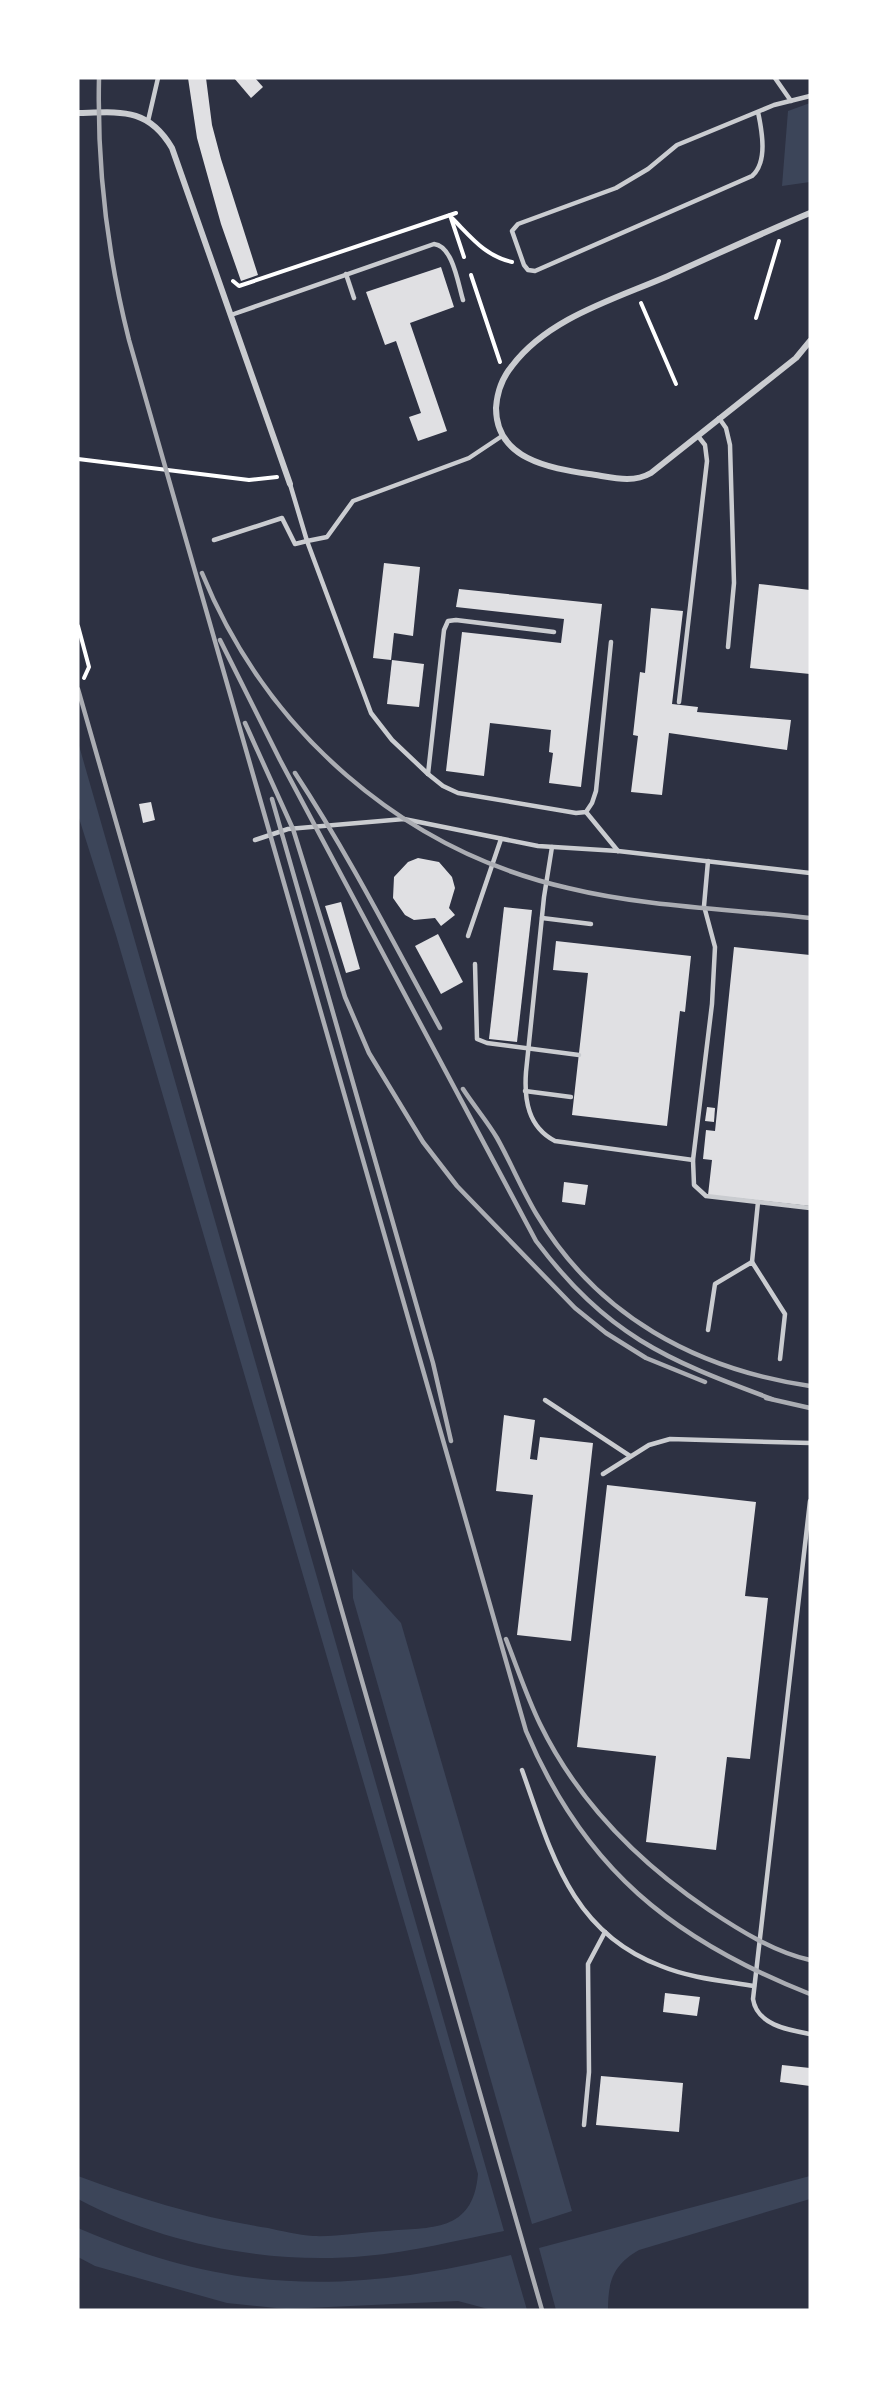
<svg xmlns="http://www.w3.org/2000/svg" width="888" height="2388" font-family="Literata,serif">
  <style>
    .green { fill: #3c4559 }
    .building { fill: #e0e0e3 }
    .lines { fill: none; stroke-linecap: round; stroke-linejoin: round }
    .path { stroke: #fff; stroke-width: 4 }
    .service { stroke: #caccd0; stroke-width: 4.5 }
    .minor { stroke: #caccd0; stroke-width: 6 }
    .rail { stroke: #abadb3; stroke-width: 4.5 }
  </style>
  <rect width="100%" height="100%" fill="#2d3142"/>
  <g class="green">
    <path d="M810,103v79l-28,4 6,-75z"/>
    <path d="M78,742l426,1489c-46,9 -92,21 -139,25 -95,9 -202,-12 -287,-57v-23c62,23 124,42 190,52 14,3 30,7 45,8 24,1 49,-4 73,-5 45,-4 87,2 92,-57l-362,-1239 -38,-120z"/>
    <path d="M352,1569l49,54 171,588 -40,13 -179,-626z"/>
    <path d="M810,2176v23l-171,51c-26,15 -31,31 -31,60h-52l-17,-62z"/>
    <path d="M78,2228c154,67 272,66 433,27l16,55h-35l-34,-9 -172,8 -59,-6 -132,-37 -17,-9z"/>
  </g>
  <g class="building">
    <path d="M188,78h18l6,47 9,34 37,116 -17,6 -20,-57 -24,-86z"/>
    <path d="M234,78h21l8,9 -12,11z"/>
    <path d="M441,267l13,40 -44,16 37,108 -29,10 -9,-24 12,-4 -25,-72 -11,4 -19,-53z"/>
    <path d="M384,563l36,4 -7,69 -19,-3 -3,27 -18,-2z"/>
    <path d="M759,584l51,6v84l-60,-6z"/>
    <path d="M459,589l143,15 -21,183 -32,-4 4,-30 -4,-1 2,-22 -61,-7 -6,53 -38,-5 16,-139 99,11 3,-24 -108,-12z"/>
    <path d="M651,608l32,3 -11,93 26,3 -1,5 94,8 -4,30 -118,-17 -7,62 -31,-3 7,-56 -5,-1 7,-63 5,1z"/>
    <path d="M392,660l32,4 -5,43 -32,-3z"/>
    <path d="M151,802l4,18 -12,3 -4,-19z"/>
    <path d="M418,858l21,4 13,15 3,11 -6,20 6,7 -14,11 -6,-8 -21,2 -9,-5 -12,-17 1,-21 14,-15z"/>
    <path d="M341,902l19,67 -14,4 -21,-67z"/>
    <path d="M504,907l28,3 -15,132 -28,-3z"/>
    <path d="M438,934l25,48 -22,12 -26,-48z"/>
    <path d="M556,941l135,15 -6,56 -5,-1 -13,115 -95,-11 16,-142 -35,-3z"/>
    <path d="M734,947l76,8v251l-102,-11 4,-35 -9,-1 3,-29 9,1z"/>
    <path d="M707,1107l8,1 -1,14 -9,-1z"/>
    <path d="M564,1182l24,3 -3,20 -23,-3z"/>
    <path d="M504,1415l31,5 -5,39 7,1 3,-23 53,6 -22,198 -54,-6 16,-140 -37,-4z"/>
    <path d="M607,1485l149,17 -11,94 23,2 -18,161 -23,-2 -11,93 -70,-8 10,-86 -79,-9z"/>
    <path d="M665,1993l35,4 -3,19 -34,-4z"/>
    <path d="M782,2065l28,3v18l-30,-4z"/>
    <path d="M601,2076l82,7 -4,49 -83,-7z"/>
  </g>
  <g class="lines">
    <g class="path">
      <path d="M450,215l14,42"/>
      <path d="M452,218c19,19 33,38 60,44"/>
      <path d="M471,275l29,87"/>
      <path d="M233,281l6,5 217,-73"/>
      <path d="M641,303l35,81"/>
      <path d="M756,318l23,-77"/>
      <path d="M78,459l171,21 28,-3"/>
      <path d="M78,626l11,41 -5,11"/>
    </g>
    <g class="service">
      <path d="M775,78l16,23"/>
      <path d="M758,112c4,19 10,50 -6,64l-217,95 -7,-1 -4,-5 -12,-34 6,-7 98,-36 32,-19 29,-24 97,-40 36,-9"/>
      <path d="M148,121l10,-43"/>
      <path d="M346,274l8,24"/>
      <path d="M231,315l203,-71c19,2 24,40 29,56"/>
      <path d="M719,418l7,10 4,17 4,138 -6,64"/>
      <path d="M290,484l17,57 20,-4 26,-36 116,-43 33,-22"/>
      <path d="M214,540l68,-22 13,26 12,-3 64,172 21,27 36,34 15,12 15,7 118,20 10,-1 6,-9 4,-12 15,-149"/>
      <path d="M679,702l28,-241 -2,-16 -7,-9"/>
      <path d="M428,774l16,-144 4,-9 8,-1 98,12"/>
      <path d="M586,812l32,39"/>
      <path d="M255,840l33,-11 116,-10 134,27 80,5 192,22"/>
      <path d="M552,847l-8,50 -18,175c-2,28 2,55 29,69l138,19 19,-156 3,-57 -11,-41 4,-45"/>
      <path d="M542,918l49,6"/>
      <path d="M468,936l33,-97"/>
      <path d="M475,964l2,75 10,4 92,12"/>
      <path d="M525,1091l46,6"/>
      <path d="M693,1160l1,25 12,11 104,12"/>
      <path d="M752,1262l6,-60"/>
      <path d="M708,1330l7,-46 37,-22 33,52 -5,45"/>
      <path d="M545,1400l85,56"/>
      <path d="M603,1474l46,-29 21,-6 140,4"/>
      <path d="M810,1501l-57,498c4,26 35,31 57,35"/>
      <path d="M522,1770c29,81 48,162 139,196 29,12 63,15 93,20"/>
      <path d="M584,2125l5,-53 -1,-108 17,-32"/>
    </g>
    <g class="minor">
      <path d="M78,113c42,-1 70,-6 94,35l118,336"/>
      <path d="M810,213c-48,20 -95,42 -142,63 -53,23 -120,42 -156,90 -10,12 -15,27 -16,42 0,51 53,60 93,66 22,3 43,10 62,-1l145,-115 14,-17"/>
    </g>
    <g class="rail">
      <path d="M99,78c-2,89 8,175 30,262l397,1391c58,138 147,209 284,263"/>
      <path d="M202,573c64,157 199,277 366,315 78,19 162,21 242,30"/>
      <path d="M220,640l60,120 256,481c71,94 128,118 236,158"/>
      <path d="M78,689l464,1621"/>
      <path d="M245,723l48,106 52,168 24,56 54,89 34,44 118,122 31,25 40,25 59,24"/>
      <path d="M295,773c54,82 98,169 145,255"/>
      <path d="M272,799l161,564 18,78"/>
      <path d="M463,1089c11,17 24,32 34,49 14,25 25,52 40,77 61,101 158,154 273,171"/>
      <path d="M766,1398l44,10"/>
      <path d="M506,1639c11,28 21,58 34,85 38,78 98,138 169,186 30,20 65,42 101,50"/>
    </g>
  </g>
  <rect width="888" height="2388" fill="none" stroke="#ffffff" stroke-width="159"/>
</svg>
